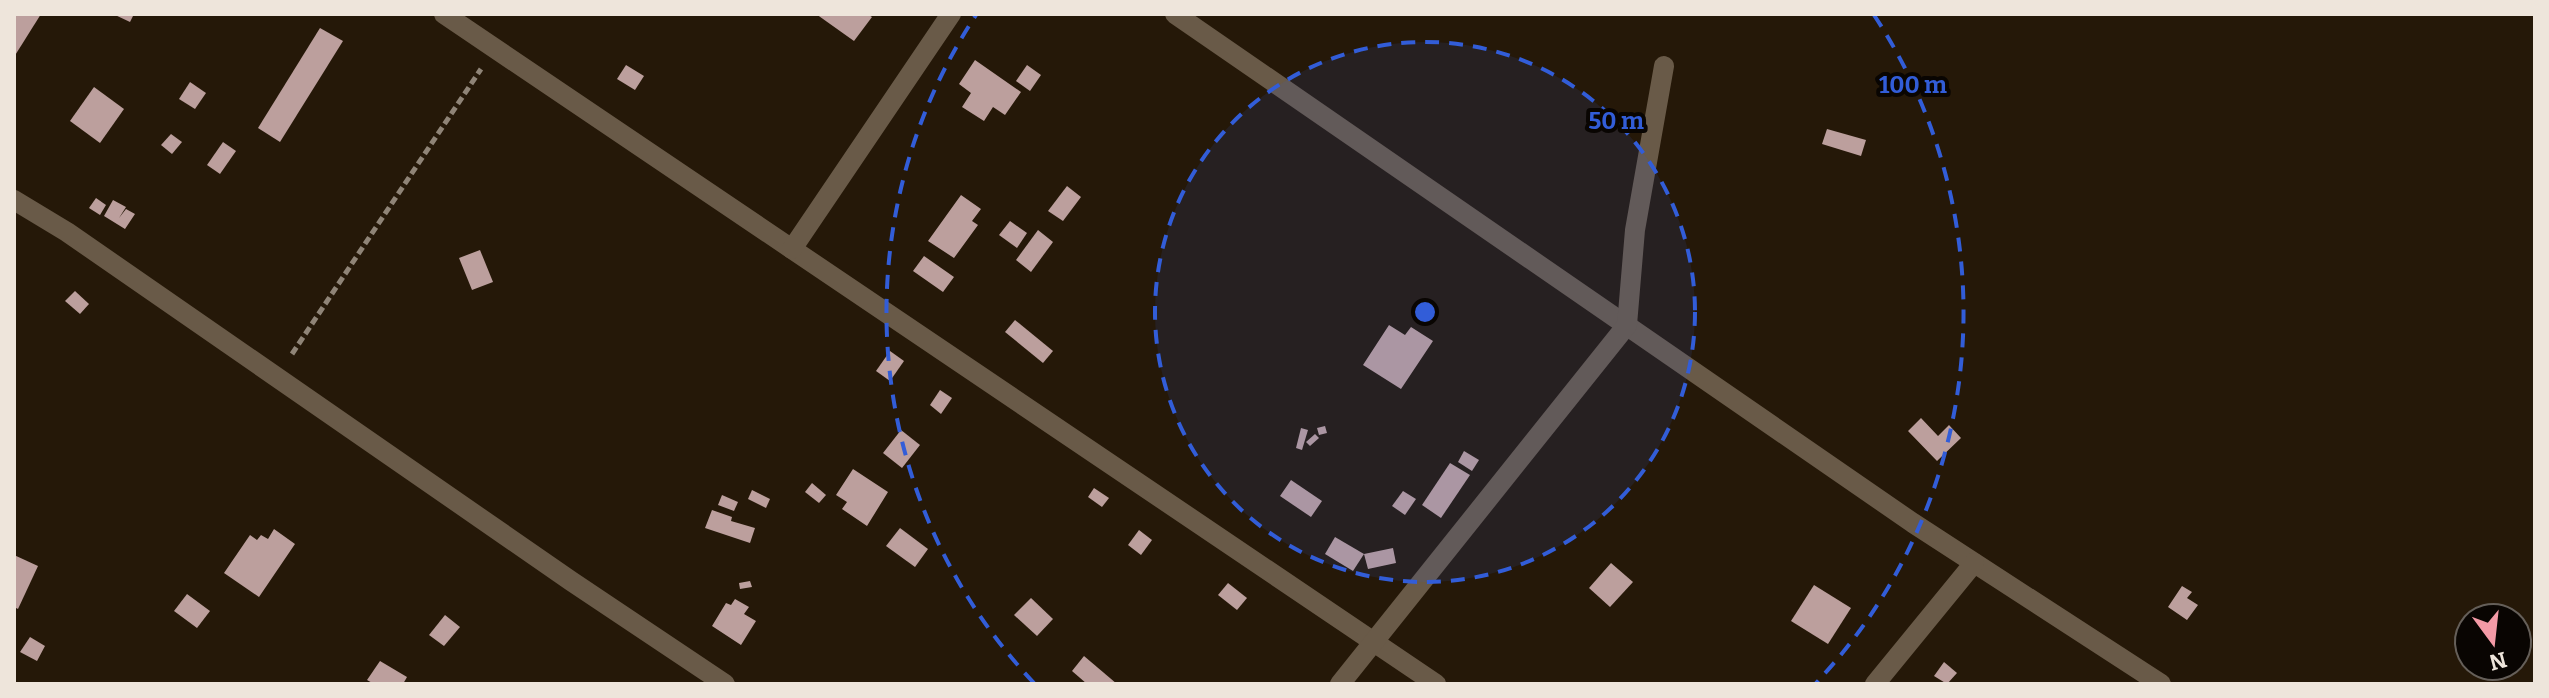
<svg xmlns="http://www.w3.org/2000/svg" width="2549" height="698" font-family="Bitter,serif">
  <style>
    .building { fill: #bc9f9d }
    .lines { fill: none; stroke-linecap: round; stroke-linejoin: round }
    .path { stroke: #8f8477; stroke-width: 5; stroke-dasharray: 8 4; stroke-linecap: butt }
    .minor { stroke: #695a48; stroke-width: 20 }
    .ring { fill: none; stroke: #325dd8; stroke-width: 4; stroke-dasharray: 14 10 }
    .centre { fill: #325dd8; stroke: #090502; stroke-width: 4 }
    .ring-label { font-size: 24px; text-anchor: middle; font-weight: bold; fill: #325dd8; stroke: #090502; stroke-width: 8; stroke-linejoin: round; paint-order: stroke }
  </style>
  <rect width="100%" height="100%" fill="#251808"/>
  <g class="building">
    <path d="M14,14h27l-27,43z"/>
    <path d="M113,14h21l-4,8z"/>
    <path d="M816,14h51l5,3 -18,24z"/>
    <path d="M320,28l23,13 -63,101 -22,-14z"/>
    <path d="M975,60l46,32 -16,23 -12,-8 -9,14 -22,-14 9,-14 -12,-9z"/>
    <path d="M626,65l18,11 -9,14 -18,-11z"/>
    <path d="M1027,65l14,10 -11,16 -14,-10z"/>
    <path d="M190,82l16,11 -11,16 -16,-10z"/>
    <path d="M94,87l30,22 -24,34 -30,-22z"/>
    <path d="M1827,129l39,11 -5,16 -39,-12z"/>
    <path d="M171,134l11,8 -10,12 -11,-9z"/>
    <path d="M223,142l13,9 -16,23 -13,-9z"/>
    <path d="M1067,186l14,11 -18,24 -15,-10z"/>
    <path d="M961,195l20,14 -9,12 6,4 -24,33 -26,-17z"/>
    <path d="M96,198l10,7 -6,10 -11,-7z"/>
    <path d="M113,200l13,7 -7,11 7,-9 9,5 -10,15 -21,-13z"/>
    <path d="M1010,221l17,12 -10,15 -18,-13z"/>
    <path d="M1038,230l15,12 -22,30 -15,-12z"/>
    <path d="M480,250l13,32 -21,8 -13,-32z"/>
    <path d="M924,256l30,21 -11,15 -30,-21z"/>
    <path d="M75,291l14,13 -9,10 -15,-13z"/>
    <path d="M1015,320l38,31 -10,12 -38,-31z"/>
    <path d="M1389,325l16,10 6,-8 22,14 -32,48 -38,-24z"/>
    <path d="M890,351l14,10 -14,20 -14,-10z"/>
    <path d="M940,390l12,8 -11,16 -11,-9z"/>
    <path d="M1921,418l17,18 11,-11 12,13 -24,23 -29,-30z"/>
    <path d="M1325,426l2,7 -8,2 -2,-7z"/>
    <path d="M1301,428l7,2 -6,20 -6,-2z"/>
    <path d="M901,430l19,15 -18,23 -19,-15z"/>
    <path d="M1315,434l4,4 -9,8 -4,-4z"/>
    <path d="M1464,451l15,9 -7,11 -14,-9z"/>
    <path d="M1450,463l20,12 -29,43 -19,-13z"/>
    <path d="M853,469l35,23 -21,34 -25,-17 5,-7 -11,-7z"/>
    <path d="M1291,480l31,21 -11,16 -31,-21z"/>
    <path d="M812,483l14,12 -7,8 -14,-11z"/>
    <path d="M1094,488l15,10 -7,9 -14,-10z"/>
    <path d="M752,490l18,9 -4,9 -18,-9z"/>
    <path d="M1403,491l13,8 -11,16 -13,-9z"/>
    <path d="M722,495l16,7 -4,9 -16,-6z"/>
    <path d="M712,510l20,7 -1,4 24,7 -5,15 -45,-15z"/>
    <path d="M900,528l28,21 -13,18 -29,-21z"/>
    <path d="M274,529l21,15 -36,53 -35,-24 26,-38 7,5 4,-5 7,4z"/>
    <path d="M1139,530l13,10 -11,15 -13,-10z"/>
    <path d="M1335,537l29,17 -11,17 -28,-17z"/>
    <path d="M1393,548l3,15 -28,6 -4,-15z"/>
    <path d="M14,555l24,11 -20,43 -4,-2z"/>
    <path d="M1611,563l22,19 -23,25 -21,-19z"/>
    <path d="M750,581l2,6 -12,2 -1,-6z"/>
    <path d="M1228,583l19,15 -10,12 -19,-15z"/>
    <path d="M1814,585l37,23 -23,36 -37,-23z"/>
    <path d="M2182,586l10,6 -5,6 11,7 -11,15 -19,-13z"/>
    <path d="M187,594l23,17 -13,17 -23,-17z"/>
    <path d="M1031,598l22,21 -16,17 -23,-21z"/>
    <path d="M735,599l14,8 -5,7 12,7 -15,24 -29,-19 14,-23 5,2z"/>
    <path d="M445,615l15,12 -16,19 -15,-11z"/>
    <path d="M30,637l15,9 -8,15 -17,-9z"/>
    <path d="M1084,656l33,28h-30l-15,-13z"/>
    <path d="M380,661l27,16 -4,7h-29l-7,-4z"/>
    <path d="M1944,662l13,11 -10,11 -13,-8z"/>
  </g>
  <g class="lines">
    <path class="path" d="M292,354l189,-285"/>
    <g class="minor">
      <path d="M444,14l992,670"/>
      <path d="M1175,14l738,509 248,161"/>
      <path d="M14,200l53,32 504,349 154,103"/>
      <path d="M792,249l159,-235"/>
      <path d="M1340,684l287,-359 8,-95 29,-164"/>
      <path d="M1875,684l99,-121"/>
    </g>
  </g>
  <circle cx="1425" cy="312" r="270" fill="#325dd8" fill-opacity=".12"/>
  <g class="ring">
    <circle cx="1425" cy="312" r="270"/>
    <path d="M1034 683A539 539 0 0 1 976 15M1874 15A539 539 0 0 1 1816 683"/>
  </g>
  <circle cx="1425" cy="312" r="12" class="centre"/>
  <g class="ring-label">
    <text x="1913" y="93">100 m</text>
    <text x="1616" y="129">50 m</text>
  </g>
  <rect width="2549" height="698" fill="none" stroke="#eee5db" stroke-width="32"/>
  <g transform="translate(2493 642) rotate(165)"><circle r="38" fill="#090502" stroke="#655f59" stroke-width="2"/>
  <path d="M0-6L14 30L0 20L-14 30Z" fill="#f49aa6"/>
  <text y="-12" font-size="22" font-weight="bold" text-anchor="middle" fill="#eee5db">N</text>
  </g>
</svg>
